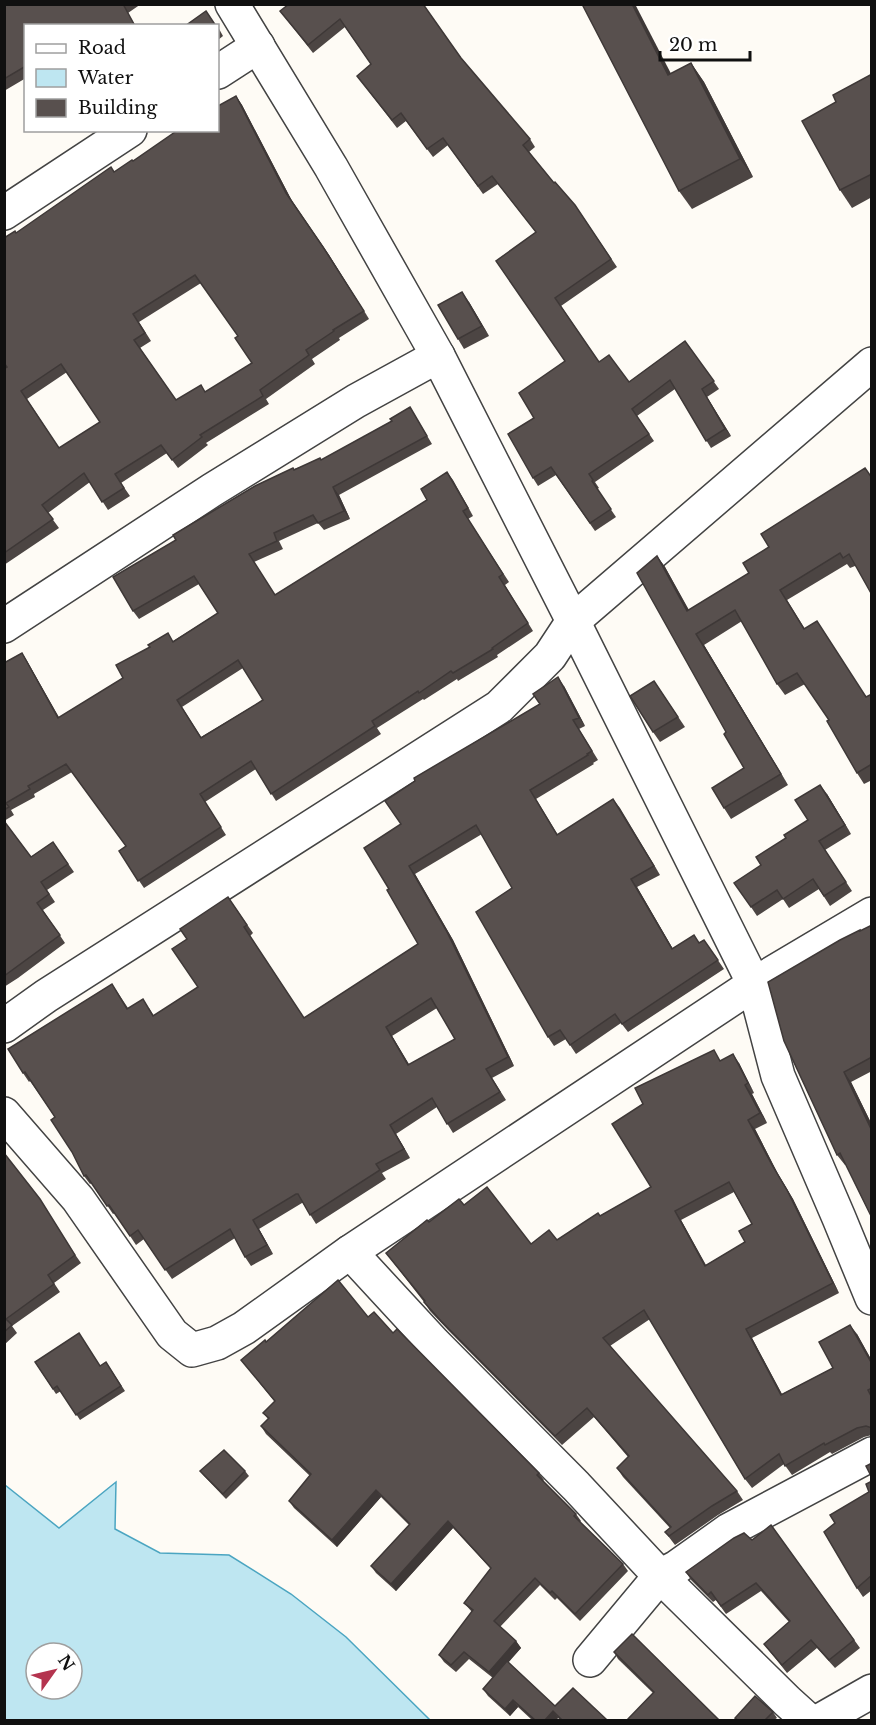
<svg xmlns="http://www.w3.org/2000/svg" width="876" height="1725" font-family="'Libre Baskerville',serif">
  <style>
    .water { fill: #bee6f1; stroke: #4ba5c1; stroke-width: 1.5; fill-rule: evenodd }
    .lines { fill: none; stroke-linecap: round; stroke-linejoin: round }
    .minor-casing { stroke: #434343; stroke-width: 36 }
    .minor { stroke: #fff; stroke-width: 33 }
    .wall { fill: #4c4543; fill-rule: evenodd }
    .shaded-wall { fill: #3e3837 }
    .building { fill: #58504e; stroke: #3e3837; stroke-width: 1.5; fill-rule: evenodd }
  </style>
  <rect width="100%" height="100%" fill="#fefbf5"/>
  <path class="water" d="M116,1482l-1,47 45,24 69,2 62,39 55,43 84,83h-425v-235l54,43zM36,1653h36v36h-36z"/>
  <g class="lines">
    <g class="minor-casing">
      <g id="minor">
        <path d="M232,4l99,163 107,189 135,265 181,363 24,92 61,142 33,80"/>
        <path d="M218,72l40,-26"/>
        <path d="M4,213l126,-83"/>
        <path d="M4,626l208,-136 144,-89 82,-45"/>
        <path d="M4,1026l42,-30 453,-289 51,-51 23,-35 299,-257"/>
        <path d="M4,1114l74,85 94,135 20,16 25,-7 27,-15 106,-76 404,-268 118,-70"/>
        <path d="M350,1252l84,91 142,143 84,90 127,125 21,19"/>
        <path d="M590,1660l70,-84 17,-9 52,-37 143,-76"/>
        <path d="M821,1720l51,-29"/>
      </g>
    </g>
    <use href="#minor" class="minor"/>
  </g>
  <g class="wall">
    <path d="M4,4h137l-13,9 -102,13v52l-22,13z"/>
    <path d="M423,4l38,54 69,81 5,8 -6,5 25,31 21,22 42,62 -56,39 38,56 30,20 56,-41 34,48 -12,8 24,39 -20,12 -36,-59 -38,27 17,25 -59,41 4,6 -2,1 19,28 -21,14 -39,-56 -18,11 -5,-8 1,-60 31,-57 -29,-129 -38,-48 -15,10 -35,-49 -15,12 -27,-36 -9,7 -40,-52 14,-12 -26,-37 -32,26 -33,-42z"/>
    <path d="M218,27l5,9 -5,4z"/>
    <path d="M691,63l13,19 49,95 -61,32 -13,-18 -8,-117z"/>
    <path d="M872,74v123l-20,11 -12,-18 -4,-88z"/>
    <path d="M236,96l6,9 50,96 37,54 40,64 -30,19 1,2 -28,19 3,5 -49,35 3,5 -63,39 2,2 -30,23 -11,-15 -46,30 9,13 -22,14 -18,-28 -42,31 11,15 -55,37v-196l3,-2 9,-134 98,-61 19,-11zM201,283l37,53 14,27 -46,29 -30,8 -36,-52 11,-7 -12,-19zM67,372l33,50 -41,26 -32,-49z"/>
    <path d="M469,302l20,34 -25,13 -6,-10z"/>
    <path d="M410,407l22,37 -93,51 11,24 -26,11 -6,-7 -39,18 4,8 -29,13 21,33 152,-95 20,-28 26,44 -5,3 41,63 -4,3 28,46 -36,24 1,2 -40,24 -1,-2 -33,21 -1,-1 -46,29 4,6 -105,67 -20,-32 -51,33 21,33 -82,53 -25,-37 7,-5 -54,-74 -38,22 1,3 -24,13 3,5 -10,6v-158l18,-10 5,8 32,57 64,-40 50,-37 45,-28 -19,-29 -60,35 -6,-8 43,-71 118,-71 27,-9 71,-39zM243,668l20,32 -62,37 -19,-30z"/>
    <path d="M865,468l-10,98 -5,2 -3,-4 -60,36 18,29 62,68 5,-3v86l-8,4 -7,-11 -28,-53 -24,-36 -20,11 -8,-11 -35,-63 -38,24 84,140 -57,34 -7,-11 20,-40 -18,-36 -69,-176 8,11 24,43 60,-37 20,-26z"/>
    <path d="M654,681l31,46 -25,15 -7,-10z"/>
    <path d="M564,686l21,40 -6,3 19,31 -5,3 1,1 -58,35 22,36 55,-36 47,76 -23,12 36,62 26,-6 5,-3 20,29 -96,63 -7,-9 -45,31 -10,-15 -12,7 -6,-9 -36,-149 -30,-54 -67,40 38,66 61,126 -22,12 14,22 -53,33 -16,-26 -41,27 14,24 -28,15 4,6 -70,45 -13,-21h-1l-43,26 14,25 -22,12 -6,-9 -10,-19 -63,41 -28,-40 -8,6 -21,-32 -2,1 -21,-31 -2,1 -6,-8 -29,-59 -25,-36 -1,1 -6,-9 89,-89 16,24h21l5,8 44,-29 -11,-48 41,-42 25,36 -3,3 54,82 114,-74 -29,-55 12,-65 139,-120zM437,1008l18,31 -46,26 -17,-29z"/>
    <path d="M827,794l24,40 -26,16 27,41 -22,15 -11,-17 -30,19 -6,-9 -26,17 -6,-9 10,-42 25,-27 22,-18z"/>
    <path d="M4,821l27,36 22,-15 21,30 -27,18 8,12 -12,8 22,33 -47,35 -14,9z"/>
    <path d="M872,925v146l-21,11 21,43v93l-26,-53h-1l-8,-10 -69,-173z"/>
    <path d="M721,1060l18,3 15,30 -2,1 15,29 -12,6 23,45 15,25 46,94 -87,45 30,56 51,-26 24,-34 15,27v74l-8,2 -32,17 -2,-2 -38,23 -8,-11 -32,24 -7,-9 -95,-160 -40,27 127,145 6,9 -25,15 -43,30 -10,-13 5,-4 -47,-51 -6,-9 11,-11 -34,-40 -32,28 -114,-115 -18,-19 -6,-9 -38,-49 43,-31 35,-17 67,39 26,-4 94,-53zM734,1192l18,32 -7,18 -39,23 -25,-45z"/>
    <path d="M4,1153l77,110 -27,20 6,9 -48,34 5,7 -13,12z"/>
    <path d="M368,1317l25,16 146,140 5,7 -1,1 33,33 5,7 -1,1 43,42 5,7 -48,50 -23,-23 -2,2 -15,-15 -40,42 16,14 5,7 -13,14 47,44 52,14h-47l-2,-2 -2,2h-24l-14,-13 -8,9 -22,-20 -5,-7 10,-11 -24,-19 -13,13 -12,-10 -5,-7 33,-43 -8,-9 27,-34 -38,-41 -57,63 -20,-18 -5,-7 38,-41 -28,-28 -44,50 -43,-39 -5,-7 21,-25 -44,-42 -5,-8 7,-7 -5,-6 12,-11 -34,-42 25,-18z"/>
    <path d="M35,1362l65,4 6,-4 19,29 -45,29 -19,-29 -5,3z"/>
    <path d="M200,1471h45l4,5 -23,23 -22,-23z"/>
    <path d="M872,1481v109l-9,7 -6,-9 -22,-65 34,-31z"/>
    <path d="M771,1525l89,123 -25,20 -18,-20 -30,25 -23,-29 25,-22 -28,-31 -35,23 -10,-14 -3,2 -22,-22 -5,-8 66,-32z"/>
    <path d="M614,1652l105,68 -66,-27 -35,-34z"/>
    <path d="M773,1712l4,6 -3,2h-37l-2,-2z"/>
  </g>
  <g class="shaded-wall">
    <path d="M632,4h3l46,89 -13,-18z"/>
    <path d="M691,63l13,19 49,95 -13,-18z"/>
    <path d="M236,96l6,9 50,96 37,54 40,64 -83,-126z"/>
    <path d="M462,292l7,10 20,34 -7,-10z"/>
    <path d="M702,389l5,8 24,39 -6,-7z"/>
    <path d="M447,472l6,8 20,36 -5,-8z"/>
    <path d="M333,487l6,8 11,24 -6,-8z"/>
    <path d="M657,556l8,11 30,55 -8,-11z"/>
    <path d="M696,634l8,11 84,140 -7,-11z"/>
    <path d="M22,653l5,8 37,65 -6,-8z"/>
    <path d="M558,677l6,9 21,40 -6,-8z"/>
    <path d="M820,785l7,9 24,40 -6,-9z"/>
    <path d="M613,799l7,9 40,67 -6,-9z"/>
    <path d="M409,866l6,8 38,66 61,126 -6,-9z"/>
    <path d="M631,879l6,8 41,71 -6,-9z"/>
    <path d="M386,1027l6,9 23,38 -7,-9z"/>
    <path d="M733,1054l6,9 15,30 -6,-10z"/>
    <path d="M844,1072l7,10 21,43v6z"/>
    <path d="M745,1085l7,9 15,29 -7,-10z"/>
    <path d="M748,1120l7,9 23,45 15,25 46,94 -6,-10z"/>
    <path d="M390,1125l6,9 14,24 -6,-9z"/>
    <path d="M675,1211l6,9 30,55 -6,-9z"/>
    <path d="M253,1220l6,9 14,25 -6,-9z"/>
    <path d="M850,1325l7,9 15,27v3z"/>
    <path d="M746,1329l6,9 35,66 -6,-9z"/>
    <path d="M376,1490l5,7 -44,50 -5,-7z"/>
    <path d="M448,1521l5,7 -57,63 -5,-7z"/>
    <path d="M516,1641l5,7 -27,31 -5,-7z"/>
    <path d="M513,1700l5,7 -8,9 -5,-7z"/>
    <path d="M553,1711l5,7 -2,2h-11z"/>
  </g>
  <g class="building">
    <path d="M4,4h119l12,22h-109v40l-22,13z"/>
    <path d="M289,4h134l38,54 69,81 -7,6 31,38 1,-1 20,23 36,54 -56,39 44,64 10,-7 20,27 56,-41 29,40 -12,8 23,40 -19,12 -36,-61 -38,29 17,25 -60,40 4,6 -1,1 19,28 -21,14 -39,-56 -18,11 -25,-44 26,-16 -15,-25 46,-32 -69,-100 40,-29 -44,-56 -14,10 -35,-48 -16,11 -26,-36 -9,7 -35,-44 14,-12 -31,-45 -32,26 -28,-34z"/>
    <path d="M582,4h50l36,71 23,-12 49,96 -61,32z"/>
    <path d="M206,11l10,15h-31z"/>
    <path d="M872,74v100l-32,16 -38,-69 34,-19 -3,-7z"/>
    <path d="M236,96l50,97 37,54 41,64 -31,19 1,1 -28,19 3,5 -49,35 3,6 -63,39 2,2 -30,23 -11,-15 -46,29 9,14 -22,14 -18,-29 -42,32 11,14 -49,34v-184l3,-2 -3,-4v-125l11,-7 1,2 95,-66 3,5 18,-12 1,1 45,-31h40v-24zM195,275l43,61 -3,2 17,25 -47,29 -4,-7 -25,15 -42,-60 11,-7 -12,-19zM61,364l39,58 -41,26 -38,-57z"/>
    <path d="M462,292l20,34 -24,13 -20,-34z"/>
    <path d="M410,407l17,29 -94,51 11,24 -26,12 -5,-8 -39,18 3,8 -28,13 26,41 152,-95 -6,-11 26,-17 21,36 -5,3 40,63 -4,3 29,46 -36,25 1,1 -40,24 -2,-2 -32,22 -1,-2 -46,30 3,5 -104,68 -20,-33 -51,33 21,33 -83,54 -19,-30 7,-5 -60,-82 -38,22 2,3 -24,14 3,4 -5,3v-147l18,-10 36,65 65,-40 -7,-13 34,-18 -2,-2 20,-12 5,9 45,-29 -24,-37 -61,35 -20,-34 63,-37 -3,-5 82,-49 38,-18 1,2 26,-12 1,2 71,-39 -2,-2zM238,660l25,40 -62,38 -24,-38z"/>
    <path d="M865,468l7,10v117l-23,-41 -6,4 -3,-5 -60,37 24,39 13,-8 49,76 6,-3v70l-15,9 -30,-52 2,-1 -32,-47 -20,11 -42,-74 -39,24 85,140 -57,34 -12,-20 32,-20 -20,-34 2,-2 -89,-159 20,-17 30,55 62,-38 -6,-10 26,-16 -8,-13z"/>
    <path d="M558,677l21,41 -6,2 19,31 -5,3 1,1 -58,35 27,45 56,-36 41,67 -23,13 41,70 22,-14 5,8 5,-3 14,20 -96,64 -7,-10 -45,31 -10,-15 -12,7 -72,-125 36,-24 -36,-63 -67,41 38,66 61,125 -22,12 14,23 -53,32 -15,-26 -42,27 14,24 -28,15 4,6 -70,45 -12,-21h-2l-43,26 14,25 -22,12 -15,-28 -65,41 -27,-40 -8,6 -21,-31 -2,1 -21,-31 -2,1 -12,-24 -21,-32 4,-3 -30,-45 -2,1 -15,-24 104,-65 15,25 16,-10 10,17 45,-29 -26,-38 15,-10 -7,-10 48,-32 19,28 -3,2 60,91 114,-74 -31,-54 2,-1 -25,-41 37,-24 -16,-23 30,-20 -1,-3 126,-74 -7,-10zM431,998l24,41 -47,26 -22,-38z"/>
    <path d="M654,681l24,36 -25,15 -23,-36z"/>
    <path d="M820,785l25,40 -26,16 27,41 -22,14 -11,-17 -30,20 -6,-9 -26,17 -17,-24 27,-18 -5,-8 30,-19 -2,-3 24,-15 -13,-20z"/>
    <path d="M4,821l27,36 22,-15 15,22 -27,18 8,12 -12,9 23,32 -56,41z"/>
    <path d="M872,925v132l-28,15 28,59v87l-32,-65 -3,2 -53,-114 -16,-59 72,-42 20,-10v1z"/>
    <path d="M714,1050l6,11 13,-7 15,29 -3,2 15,28 -12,7 24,45 15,25 46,93 -87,46 35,66 52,-27 -14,-26 31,-17 22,39v24l-4,2 4,8v30l-6,-2 -9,2 -32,17 -1,-2 -39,23 -6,-12 -34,25 -101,-169 -41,28 134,153 -25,15 -43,30 -4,-4 6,-5 -54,-59 12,-12 -42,-48 -32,28 -114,-115 -17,-19 1,-1 -39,-48 41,-33 2,2 30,-23 5,6 23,-18 44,57 18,-14 8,10 41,-27 2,3 51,-29 -39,-63 31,-20 -8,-16zM729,1182l23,42 -13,7 6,11 -40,24 -30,-55z"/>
    <path d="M4,1153l36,46 35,56 -27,20 6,9 -48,35 6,6 -8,7z"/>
    <path d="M338,1280l30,37 6,-5 19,21 4,-4 142,144 -2,2 39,39 -2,2 49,48 -48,50 -23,-23 -2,2 -15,-15 -41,43 22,20 -27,31 -25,-20 -13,13 -12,-10 34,-45 -9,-7 27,-35 -43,-47 -57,63 -20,-18 39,-42 -34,-34 -44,50 -43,-39 22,-27 -50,-48 8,-8 -6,-5 12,-12 -34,-41 24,-20 1,2z"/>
    <path d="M79,1333l21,33 6,-4 15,24 -45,29 -19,-29 -4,3 -18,-27z"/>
    <path d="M224,1450l21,21 -22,23 -23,-23z"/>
    <path d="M872,1463v15l-6,-12z"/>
    <path d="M872,1481v94l-15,13 -33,-56 11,-9 -5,-8 39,-23 -3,-8z"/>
    <path d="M771,1525l83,115 -25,20 -18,-20 -29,25 -18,-21 26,-23 -34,-38 -35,23 -10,-14 -3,3 -22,-23 48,-34 10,-5 8,7z"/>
    <path d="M632,1634l87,86h-92l27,-28 -40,-40z"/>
    <path d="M507,1661l48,45 18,-18 34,32h-45l-9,-9 -8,9h-10l-22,-20 -8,9 -22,-20z"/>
    <path d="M755,1696l18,16 -8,8h-27l-3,-2z"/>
  </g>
  <rect width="876" height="1725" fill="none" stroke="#101010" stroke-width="12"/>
  <rect x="24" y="24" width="195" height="108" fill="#ffffff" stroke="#9f9f9f" stroke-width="1.5"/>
  <rect x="36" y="44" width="30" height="9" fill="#ffffff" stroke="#9f9f9f" stroke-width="1.5"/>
  <text x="78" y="54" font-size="18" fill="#101010">Road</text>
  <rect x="36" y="69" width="30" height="18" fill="#bee6f1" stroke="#9f9f9f" stroke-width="1.5"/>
  <text x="78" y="84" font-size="18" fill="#101010">Water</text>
  <rect x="36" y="99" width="30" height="18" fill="#58504e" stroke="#9f9f9f" stroke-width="1.5"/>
  <text x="78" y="114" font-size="18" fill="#101010">Building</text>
  <g transform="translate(54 1671) rotate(56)"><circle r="28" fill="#ffffff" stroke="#9f9f9f" stroke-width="1.5"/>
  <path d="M0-4.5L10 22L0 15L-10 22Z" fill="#b4344f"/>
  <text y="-9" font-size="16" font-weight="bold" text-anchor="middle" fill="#101010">N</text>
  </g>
  <path d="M660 51v9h90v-9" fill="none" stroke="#101010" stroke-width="3"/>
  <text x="669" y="51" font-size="18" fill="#101010" stroke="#ffffff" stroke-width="4.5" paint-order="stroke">20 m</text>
</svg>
